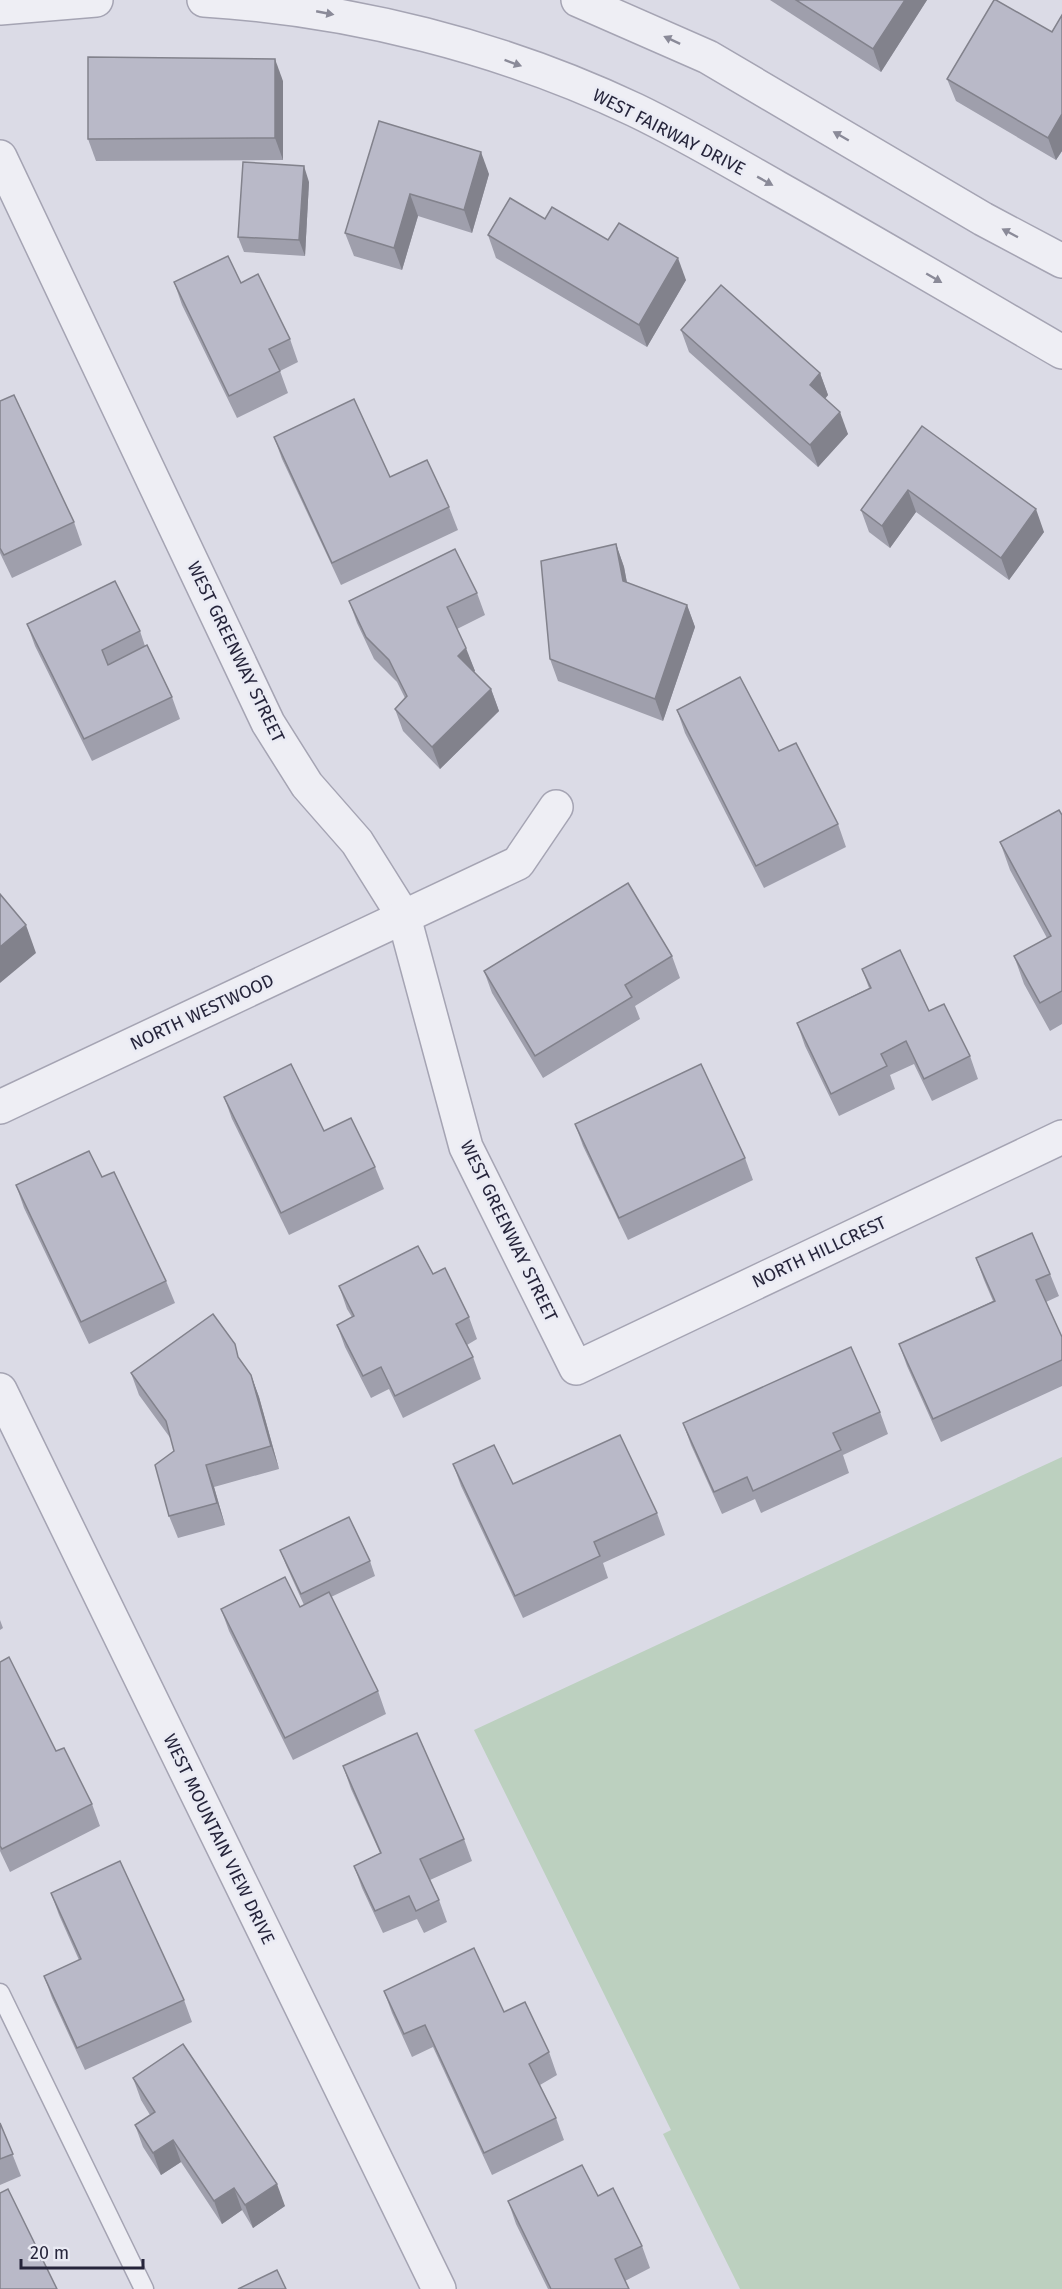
<svg xmlns="http://www.w3.org/2000/svg" width="1062" height="2289" font-family="'Fira Sans',sans-serif">
  <style>
    .green { fill: #bcd0bf }
    .lines { fill: none; stroke-linecap: round; stroke-linejoin: round }
    .lane-casing { stroke: #a5a4b3; stroke-width: 21 }
    .street-casing { stroke: #a5a4b3; stroke-width: 36 }
    .lane { stroke: #eeeef4; stroke-width: 18 }
    .street { stroke: #eeeef4; stroke-width: 33 }
    .wall { fill: #9f9fac }
    .shaded-wall { fill: #82828c }
    .building { fill: #b9b9c8; stroke: #82828c; stroke-width: 1.5 }
    .oneway { fill: #8a8a98 }
    .labels { text-anchor: middle; stroke-width: 5; stroke-linejoin: round; paint-order: stroke }
    .street-label { font-size: 18px; fill: #26253b; stroke: #eaebf4 }
  </style>
  <rect width="100%" height="100%" fill="#dbdbe6"/>
  <path class="green" d="M1062,1457v832h-322l-77,-155 8,-4 -197,-400z"/>
  <g class="lines">
    <g class="lane-casing">
      <path id="lane" d="M0,1993l144,296"/>
    </g>
    <g class="street-casing">
      <g id="street">
        <path d="M204,0c148,9 298,47 431,110 48,23 95,51 141,77 96,54 191,110 286,165"/>
        <path d="M578,0l130,57 275,162 79,42"/>
        <path d="M0,8l96,-8"/>
        <path d="M0,157l268,566 39,62 50,57 47,75 62,230 110,221 486,-231"/>
        <path d="M0,1107l518,-244 38,-56"/>
        <path d="M0,1390l439,899"/>
      </g>
    </g>
    <use href="#lane" class="lane"/>
    <use href="#street" class="street"/>
  </g>
  <g class="wall">
    <path d="M770,0h157l-46,72z"/>
    <path d="M1062,15v136l-6,9 -100,-59 -9,-22 105,-47z"/>
    <path d="M283,81v79l-187,1 -8,-22z"/>
    <path d="M379,121l110,53 -17,59 -54,-17 -16,54 -48,-14 -9,-23z"/>
    <path d="M309,182l-4,74 -61,-4 -6,-15z"/>
    <path d="M545,219l63,21 78,40 -39,67 -151,-89 -8,-23z"/>
    <path d="M174,282l67,1 49,56 8,23 -18,9 8,22 -51,25 -55,-113z"/>
    <path d="M681,330l139,43 8,22 -3,4 23,35 -30,33 -129,-115z"/>
    <path d="M0,401l74,121 8,23 -70,33 -12,-25z"/>
    <path d="M922,426l122,106 -35,48 -93,-68 -26,36 -21,-16 -8,-22z"/>
    <path d="M274,437l116,40 59,30 9,23 -117,55 -59,-126z"/>
    <path d="M616,544l8,23 3,16 60,22 8,22 -32,94 -105,-40 -8,-22z"/>
    <path d="M477,593l8,22 -28,14 18,42 -2,1 18,17 8,22 -59,58 -37,-38 -8,-22 10,-11 -8,-16 -23,-23 -17,-36 -8,-22z"/>
    <path d="M27,624l113,7 5,15 27,51 8,22 -88,42 -57,-115z"/>
    <path d="M677,710l102,41 59,73 8,23 -82,41 -79,-155z"/>
    <path d="M1062,815v209l-12,7 -26,-47 -10,-28 33,-18 -37,-68 -10,-28z"/>
    <path d="M672,956l8,22 -45,28 5,13 -97,59 -51,-85 -8,-22z"/>
    <path d="M862,969l67,42 41,45 8,23 -46,22 -18,-37 -24,11 5,14 -56,27 -34,-70 -8,-23 72,-35z"/>
    <path d="M224,1097l100,34 51,36 9,22 -95,46 -57,-116z"/>
    <path d="M575,1124l170,34 8,22 -125,60 -45,-94z"/>
    <path d="M102,1177l64,104 9,22 -86,41 -65,-136 -8,-23z"/>
    <path d="M976,1258l74,16 9,22 -13,6 16,35v49l-121,56 -34,-76 -8,-22 94,-43 -9,-21z"/>
    <path d="M433,1274l36,43 8,22 -10,6 6,12 8,22 -78,39 -14,-29 -18,9 -26,-51 -8,-22 15,-8 -5,-8 -8,-23z"/>
    <path d="M240,1360l11,15 8,22 20,72 -65,18 11,38 -47,13 -9,-22 5,-65 -3,-12 -32,-44 -8,-22z"/>
    <path d="M880,1412l8,22 -45,21 6,18 -88,40 -6,-14 -33,15 -31,-69 -8,-22z"/>
    <path d="M453,1464l60,20 144,29 8,22 -62,28 5,15 -85,40 -62,-132z"/>
    <path d="M280,1550l90,11 5,15 -44,21 47,94 8,23 -93,46 -64,-129 -8,-22 79,-2 4,-2 -18,-40z"/>
    <path d="M0,1620l3,8 -3,2z"/>
    <path d="M0,1662l56,89 36,53 8,22 -90,46 -10,-21z"/>
    <path d="M343,1766l121,73 8,22 -42,19 9,20 8,22 -23,11 -7,-14 -34,14 -21,-45 -8,-22 26,-13 -29,-64z"/>
    <path d="M51,1893l133,107 8,22 -107,48 -33,-72 -8,-22 35,-16 -20,-45z"/>
    <path d="M384,1991l120,21 45,40 8,23 -17,10 16,33 8,22 -72,35 -59,-128 -21,10 -20,-44z"/>
    <path d="M133,2078l152,128 -32,22 -11,-18 -20,14 -41,-62 -20,13 -18,-28 -8,-22 15,-10 -9,-15z"/>
    <path d="M0,2123l21,53 -21,9z"/>
    <path d="M598,2196l44,50 8,22 -25,13 4,8h-81l-32,-65 -8,-23z"/>
  </g>
  <g class="shaded-wall">
    <path d="M905,0h22l-46,72 -8,-23z"/>
    <path d="M275,59l8,22v79l-8,-22z"/>
    <path d="M1062,114v37l-6,9 -8,-22z"/>
    <path d="M481,152l8,22 -17,59 -8,-23z"/>
    <path d="M304,166l5,16 -4,74 -6,-16z"/>
    <path d="M410,194l8,22 -16,54 -8,-22z"/>
    <path d="M678,258l8,22 -39,67 -8,-22z"/>
    <path d="M820,373l8,22 -10,12 -8,-22z"/>
    <path d="M840,412l8,22 -30,33 -8,-22z"/>
    <path d="M908,490l8,22 -26,36 -8,-22z"/>
    <path d="M1036,509l8,23 -35,48 -8,-22z"/>
    <path d="M616,544l8,23 7,37 -8,-23z"/>
    <path d="M687,605l8,22 -32,94 -8,-22z"/>
    <path d="M466,648l9,23 -9,8 -8,-23z"/>
    <path d="M491,689l8,22 -59,58 -8,-22z"/>
    <path d="M26,925l10,28 -36,30v-36z"/>
    <path d="M251,1375l8,22 20,72 -8,-23z"/>
    <path d="M206,1465l8,22 11,38 -8,-22z"/>
    <path d="M173,2140l8,22 -20,13 -8,-22z"/>
    <path d="M277,2184l8,22 -32,22 -8,-23z"/>
    <path d="M234,2188l8,22 -20,14 -8,-23z"/>
  </g>
  <g class="building">
    <path d="M796,0h109l-32,49z"/>
    <path d="M994,0h2l56,32 10,-17v99l-14,24 -101,-59z"/>
    <path d="M88,57l187,2v79l-187,1z"/>
    <path d="M379,121l102,31 -17,58 -54,-16 -16,54 -49,-15z"/>
    <path d="M243,162l61,4 -5,74 -61,-3z"/>
    <path d="M510,198l35,21 7,-12 56,33 11,-17 59,35 -39,67 -151,-90z"/>
    <path d="M228,256l13,27 17,-9 32,65 -21,10 11,22 -51,25 -55,-114z"/>
    <path d="M721,285l99,88 -10,12 30,27 -30,33 -129,-115z"/>
    <path d="M14,395l60,127 -70,33 -4,-7v-147z"/>
    <path d="M354,399l36,78 37,-17 22,47 -117,56 -58,-126z"/>
    <path d="M922,426l114,83 -35,49 -93,-68 -26,36 -21,-16z"/>
    <path d="M616,544l7,37 64,24 -32,94 -105,-40 -9,-98z"/>
    <path d="M455,549l22,44 -30,14 19,41 -8,8 33,33 -59,58 -37,-38 12,-13 -18,-36 -23,-23 -17,-36z"/>
    <path d="M115,581l25,50 -38,19 6,15 39,-20 25,52 -88,42 -57,-115z"/>
    <path d="M740,677l39,74 17,-8 42,81 -82,42 -79,-156z"/>
    <path d="M1059,810l3,5v176l-22,12 -26,-47 37,-20 -51,-94z"/>
    <path d="M628,883l44,73 -47,29 7,12 -97,59 -51,-85z"/>
    <path d="M0,894l26,31 -26,22z"/>
    <path d="M900,950l29,61 15,-7 26,52 -46,23 -18,-38 -25,13 6,12 -56,28 -34,-71 74,-35 -9,-19z"/>
    <path d="M291,1064l33,67 27,-13 24,49 -94,46 -57,-116z"/>
    <path d="M701,1064l44,94 -126,60 -44,-94z"/>
    <path d="M89,1151l13,26 12,-5 52,109 -85,41 -65,-137z"/>
    <path d="M1032,1233l18,41 -14,6 26,57v23l-129,59 -34,-75 96,-43 -19,-43z"/>
    <path d="M418,1246l15,28 12,-6 24,49 -13,7 17,33 -78,39 -14,-29 -18,9 -26,-51 17,-9 -15,-30z"/>
    <path d="M213,1314l22,30 3,13 13,18 20,71 -65,19 11,38 -48,13 -14,-51 19,-14 -8,-30 -35,-48z"/>
    <path d="M851,1347l29,65 -47,21 8,17 -88,41 -6,-14 -33,15 -31,-69z"/>
    <path d="M620,1435l37,78 -63,29 6,14 -85,40 -62,-132 41,-19 19,39z"/>
    <path d="M349,1517l21,44 -69,33 -21,-44z"/>
    <path d="M285,1577l15,30 29,-15 49,99 -93,47 -64,-129z"/>
    <path d="M9,1657l47,94 8,-3 28,56 -90,45 -2,-3v-184z"/>
    <path d="M417,1733l47,106 -44,20 19,41 -23,11 -7,-15 -34,15 -21,-45 27,-13 -38,-87z"/>
    <path d="M120,1861l64,139 -107,48 -33,-72 37,-17 -30,-66z"/>
    <path d="M474,1948l30,64 21,-10 24,50 -20,12 27,54 -72,35 -59,-128 -21,9 -20,-43z"/>
    <path d="M183,2044l94,140 -32,21 -11,-17 -20,13 -41,-61 -20,13 -18,-28 20,-13 -22,-34z"/>
    <path d="M0,2123l13,31 -13,5z"/>
    <path d="M582,2165l16,31 15,-8 29,58 -27,13 14,30h-78l-43,-88z"/>
    <path d="M8,2189l49,100h-57v-96z"/>
    <path d="M277,2270l9,19h-48z"/>
  </g>
  <defs><path id="oneway-solid" d="M-6-.8H1V-3.2L6.5 0L1 3.2V.8H-6Z" transform="scale(1.5)"/></defs>
  <g class="oneway">
    <use href="#oneway-solid" transform="translate(325 13) rotate(11)"/>
    <use href="#oneway-solid" transform="translate(672 40) rotate(-155)"/>
    <use href="#oneway-solid" transform="translate(513 63) rotate(20)"/>
    <use href="#oneway-solid" transform="translate(841 136) rotate(-150)"/>
    <use href="#oneway-solid" transform="translate(765 181) rotate(29)"/>
    <use href="#oneway-solid" transform="translate(1010 233) rotate(-152)"/>
    <use href="#oneway-solid" transform="translate(934 278) rotate(30)"/>
  </g>
  <g class="labels">
    <g class="street-label">
      <text transform="translate(669 132) rotate(27)" y="6">WEST FAIRWAY DRIVE</text>
      <text transform="translate(236 652) rotate(64)" y="6">WEST GREENWAY STREET</text>
      <text transform="translate(202 1012) rotate(-25)" y="6">NORTH WESTWOOD</text>
      <text transform="translate(509 1231) rotate(64)" y="6">WEST GREENWAY STREET</text>
      <text transform="translate(819 1252) rotate(-25)" y="6">NORTH HILLCREST</text>
      <text transform="translate(219 1839) rotate(64)" y="6">WEST MOUNTAIN VIEW DRIVE</text>
    </g>
  </g>
  <path d="M21 2259v9h122v-9" fill="none" stroke="#26253b" stroke-width="3"/>
  <text x="30" y="2259" font-size="18" fill="#26253b" stroke="#eaebf4" stroke-width="4.5" paint-order="stroke">20 m</text>
</svg>
